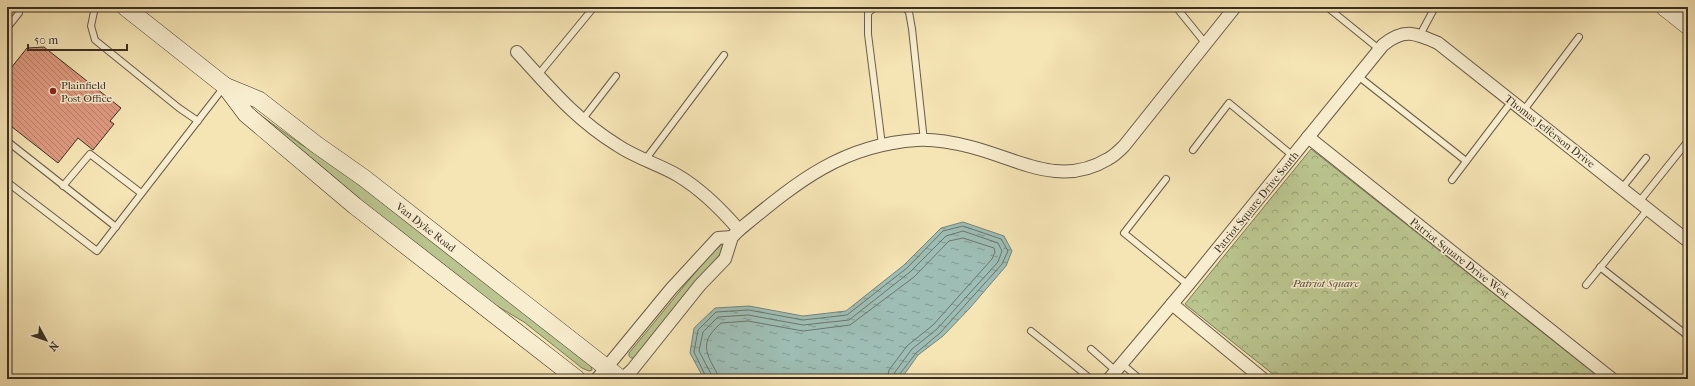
<svg xmlns="http://www.w3.org/2000/svg" width="1695" height="386" font-family="'IM FELL French Canon',serif">
  <style>
    .grass { fill: #bac48e; stroke: #7a7a5a }
    .forest { fill: url(#forest-crowns); stroke: #7a7a5a }
    .water { fill: url(#water-ripples); stroke: #76847b }
    .lines { fill: none; stroke-linecap: round; stroke-linejoin: round }
    .shore { stroke: #6c766c; stroke-width: 1 }
    .building { fill: url(#building-back-hatch); stroke: #3a2f25 }
    .lane-casing { stroke: #695c49; stroke-width: 8 }
    .street-casing { stroke: #695c49; stroke-width: 14 }
    .secondary-casing { stroke: #3a2f25; stroke-width: 18 }
    .lane { stroke: #f8edce; stroke-width: 6 }
    .street { stroke: #f8edce; stroke-width: 12 }
    .secondary { stroke: #f8edce; stroke-width: 17 }
    .poi-dot { fill: #8f2418; stroke: #f8edce; stroke-width: 1.5 }
    .labels { text-anchor: middle; stroke-width: 3; stroke-linejoin: round; paint-order: stroke }
    .poi-label { font-size: 11px; fill: #3a2f25; stroke: #f8edce; text-anchor: start }
    .street-label { font-size: 11px; fill: #3a2f25; stroke: #f8edce }
    .park-label { font-size: 11px; font-style: italic; fill: #544d3a; stroke: #f8edce }
  </style>
  <defs>
    <pattern id="forest-crowns" width="20" height="18" patternUnits="userSpaceOnUse"><rect width="20" height="18" fill="#bac48e"/><path d="M2 6a3 3 0 1 1 6 0M12 15a3 3 0 1 1 6 0" fill="none" stroke="#98a074"/></pattern>
    <pattern id="water-ripples" width="26" height="14" patternUnits="userSpaceOnUse"><rect width="26" height="14" fill="#9ebdb4"/><path d="M2 4q2-2 4 0t4 0M15 11q2-2 4 0t4 0" fill="none" stroke="#829a92"/></pattern>
    <pattern id="building-back-hatch" width="6" height="6" patternUnits="userSpaceOnUse"><rect width="6" height="6" fill="#df9a80"/><path d="M-1 5l2 2M0 0l6 6M5-1l2 2" fill="none" stroke="#b67e69"/></pattern>
  </defs>
  <rect width="100%" height="100%" fill="#f5e4b4"/>
  <filter id="stains"><feTurbulence type="fractalNoise" baseFrequency=".005" numOctaves="4"/><feColorMatrix values="0 0 0 0 .2 0 0 0 0 .09 0 0 0 0 .02 0 0 0 .5 -.17"/></filter>
  <radialGradient id="worn" r=".72"><stop offset=".6" stop-color="#630" stop-opacity="0"/><stop offset="1" stop-color="#630" stop-opacity=".3"/></radialGradient>
  <g class="grass">
    <path d="M245,104l54,39 62,38 230,184 1,5 -3,1 -7,-3 -58,-46 -47,-28 -122,-96z"/>
    <path d="M725,242l-3,10 -27,30 -61,76h-3l-2,-2v-3l83,-101z"/>
  </g>
  <path class="forest" d="M1311,149l291,230h-323l-94,-75z"/>
  <path class="water" d="M963,222l41,14 8,15 -6,15 -37,43 -26,27 -25,19 -17,24h-197l-14,-26 4,-25 21,-20 34,-2 54,10 43,-5 58,-46 37,-37z"/>
  <g class="lines">
    <g class="shore">
      <path d="M707,379l-13,-27 4,-22 18,-18 33,-2 54,10 44,-5 60,-47 36,-37 20,-5 38,13 7,12 -6,13 -62,69 -24,20 -17,22 -1,4"/>
      <path d="M712,379l-1,-5 -12,-23 4,-19 15,-15 30,-2 55,10 46,-5 61,-48 36,-36 17,-5 35,12 4,8 -4,11 -61,67 -25,20 -17,23 -2,7"/>
      <path d="M718,379c0,-6 -3,-9 -6,-15 -10,-19 -6,-27 9,-41l27,-2 55,10 47,-6 64,-48 35,-36 14,-3 31,10 1,4 -3,7 -59,66 -26,21 -18,24 -2,9"/>
    </g>
  </g>
  <path class="building" d="M44,47l77,61 -11,13 4,3 -21,26 -15,-12 -20,25 -51,-40v-50l20,-25z"/>
  <g class="lines">
    <g class="lane-casing">
      <g id="lane">
        <path d="M95,7l-4,19 4,14 84,68 19,13"/>
        <path d="M875,7l-7,6v21l14,111"/>
        <path d="M904,7l5,5 3,17 12,112"/>
        <path d="M1176,7l30,37"/>
        <path d="M1327,7l52,42"/>
        <path d="M7,28l12,-15v-6"/>
        <path d="M1420,35l15,-28"/>
        <path d="M538,75l56,-68"/>
        <path d="M1358,76l108,85"/>
        <path d="M1524,110l55,-73"/>
        <path d="M582,120l34,-44"/>
        <path d="M7,141l109,86"/>
        <path d="M1193,150l36,-47 64,53"/>
        <path d="M645,160l79,-105"/>
        <path d="M1166,179l-42,54 64,52"/>
        <path d="M1452,180l60,-79"/>
        <path d="M7,182l90,69 127,-164"/>
        <path d="M63,186l27,-32 51,39"/>
        <path d="M1622,188l24,-30"/>
        <path d="M1639,202l49,-61"/>
        <path d="M1600,267l88,69"/>
        <path d="M1586,285l62,-76"/>
        <path d="M1031,331l60,48"/>
        <path d="M1091,349l25,22"/>
        <path d="M1122,364l18,15"/>
      </g>
    </g>
    <g class="street-casing">
      <g id="street">
        <path d="M517,52c33,36 58,67 100,93 19,13 41,19 60,30 24,14 44,34 62,55"/>
        <path d="M1308,137l304,242"/>
        <path d="M1172,304l91,75"/>
        <path d="M597,379l74,-90 47,-51 14,-1"/>
        <path d="M622,379l10,-9 68,-85 25,-26 7,-22 7,-7c56,-46 101,-85 178,-90 17,-1 38,3 54,7 47,12 89,41 137,12 6,-3 11,-8 16,-13l111,-139"/>
        <path d="M1109,379l79,-94 195,-240c21,-17 32,-12 55,-2l250,198"/>
      </g>
    </g>
    <g class="secondary-casing">
      <g id="secondary">
        <path d="M125,7l100,79 21,28 109,92 222,173"/>
        <path d="M1664,7l24,19"/>
        <path d="M225,86l34,14 58,45 47,33 257,201"/>
      </g>
    </g>
    <use href="#lane" class="lane"/>
    <use href="#street" class="street"/>
    <use href="#secondary" class="secondary"/>
  </g>
  <circle class="poi-dot" cx="53" cy="91" r="4"/>
  <g class="labels">
    <g class="poi-label">
      <text x="61" y="89">Plainfield<tspan x="61" dy="13">Post Office</tspan></text>
    </g>
    <g class="street-label">
      <text transform="translate(1550 131) rotate(38)" y="4">Thomas Jefferson Drive</text>
      <text transform="translate(1256 202) rotate(-51)" y="4">Patriot Square Drive South</text>
      <text transform="translate(426 227) rotate(38)" y="4">Van Dyke Road</text>
      <text transform="translate(1460 258) rotate(38)" y="4">Patriot Square Drive West</text>
    </g>
    <g class="park-label">
      <text x="1326" y="287">Patriot Square</text>
    </g>
  </g>
  <rect width="1695" height="386" fill="none" stroke="#f5e4b4" stroke-width="24"/>
  <rect x="8" y="8" width="1679" height="370" fill="none" stroke="#3a2f25" stroke-width="2"/>
  <rect x="12" y="12" width="1671" height="362" fill="none" stroke="#3a2f25"/>
  <g transform="translate(46 340) rotate(130)" stroke="#f8edce" stroke-width="3" paint-order="stroke">
  <path d="M0-3L7 15L0 10L-7 15Z" fill="#3a2f25"/>
  <text y="-6" font-size="11" font-weight="bold" text-anchor="middle" fill="#3a2f25">N</text>
  </g>
  <path d="M28 44v6h99v-6" fill="none" stroke="#3a2f25" stroke-width="2"/>
  <text x="34" y="44" font-size="12" fill="#3a2f25" stroke="#f8edce" stroke-width="3" paint-order="stroke">50 m</text>
  <rect width="100%" height="100%" filter="url(#stains)"/>
  <rect width="100%" height="100%" fill="url(#worn)"/>
</svg>
